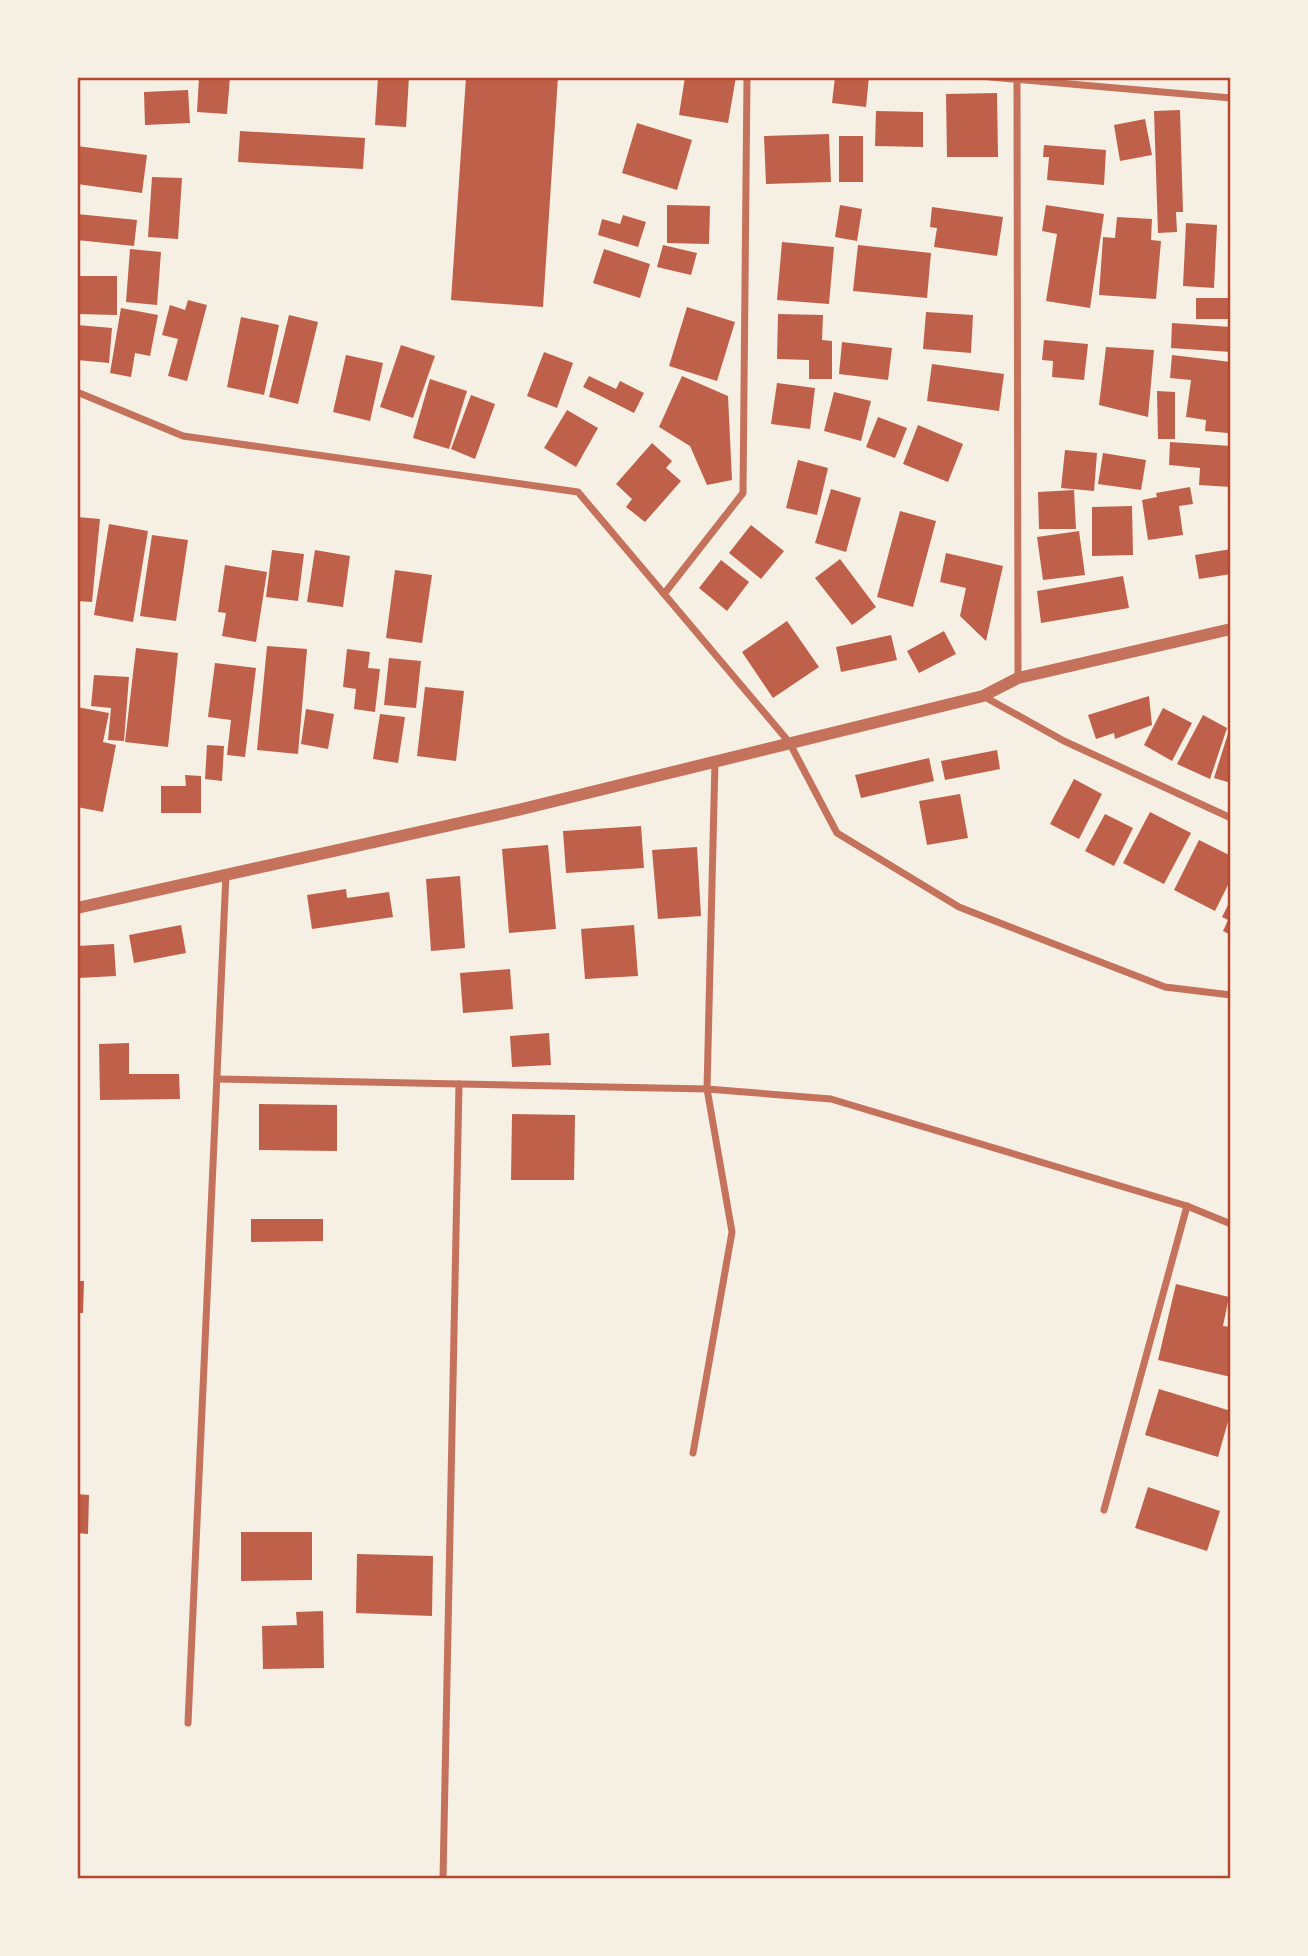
<svg xmlns="http://www.w3.org/2000/svg" width="1308" height="1956" font-family="'Roboto Condensed',sans-serif">
  <style>
    .building { fill: #bf614a }
    .lines { fill: none; stroke-linecap: round; stroke-linejoin: round }
    .minor { stroke: #c5725c; stroke-width: 7 }
    .tertiary { stroke: #c5725c; stroke-width: 12 }
    .neatline { fill: none; stroke: #b5482f; stroke-width: 2.5 }
  </style>
  <rect width="100%" height="100%" fill="#f6efe4"/>
  <g class="building">
    <path d="M199,77h31l-3,37 -30,-2z"/>
    <path d="M378,77h31l-3,50 -31,-2z"/>
    <path d="M466,77h92l-15,230 -92,-7z"/>
    <path d="M685,77h51l-8,46 -49,-8z"/>
    <path d="M835,77h34l-3,30 -34,-4z"/>
    <path d="M188,90l2,33 -45,2 -1,-33z"/>
    <path d="M997,93l1,64h-51l-1,-63z"/>
    <path d="M1180,110l3,102h-7l1,20 -19,1 -4,-122z"/>
    <path d="M876,111l47,1v35l-48,-1z"/>
    <path d="M1145,119l7,36 -32,6 -6,-36z"/>
    <path d="M637,123l55,17 -15,50 -55,-17z"/>
    <path d="M240,131l125,7 -2,31 -125,-7z"/>
    <path d="M829,134l2,48 -65,2 -2,-48z"/>
    <rect x="839" y="136" width="24" height="46"/>
    <path d="M1044,145l62,5 -2,35 -57,-5 2,-23h-6z"/>
    <path d="M77,146l70,9 -5,38 -65,-9z"/>
    <path d="M152,177l30,1 -4,61 -30,-2z"/>
    <path d="M667,205l43,1 -1,38 -42,-1z"/>
    <path d="M840,205l22,4 -5,32 -22,-4z"/>
    <path d="M1046,205l58,9 -14,94 -44,-7 11,-67 -15,-3z"/>
    <path d="M932,207l71,10 -6,39 -63,-9 3,-19 -7,-1z"/>
    <path d="M77,214l60,6 -3,26 -57,-6z"/>
    <path d="M623,215l23,7 -8,25 -40,-12 4,-16 18,5z"/>
    <path d="M1117,217l35,2 -1,21 10,1 -5,58 -57,-4 4,-58 12,1z"/>
    <path d="M1186,223l31,2 -3,63 -31,-2z"/>
    <path d="M782,242l52,5 -5,57 -52,-4z"/>
    <path d="M663,245l34,8 -6,22 -34,-8z"/>
    <path d="M858,245l73,8 -4,45 -74,-7z"/>
    <path d="M130,249l31,3 -4,53 -31,-3z"/>
    <path d="M604,249l46,15 -10,34 -47,-15z"/>
    <path d="M77,276h40v39l-40,-1z"/>
    <rect x="1196" y="298" width="35" height="21"/>
    <path d="M188,300l19,5 -20,76 -19,-5 10,-37 -16,-4 8,-30 15,5z"/>
    <path d="M687,307l48,15 -18,59 -48,-15z"/>
    <path d="M121,308l37,7 -8,41 -15,-3 -4,24 -21,-4z"/>
    <path d="M926,312l47,3 -2,38 -48,-4z"/>
    <path d="M778,314l45,1 -1,25 10,1v38h-23v-19l-32,-1z"/>
    <path d="M289,315l29,7 -20,82 -29,-7z"/>
    <path d="M241,317l38,8 -15,70 -37,-8z"/>
    <path d="M1172,323l59,4v25l-60,-4z"/>
    <path d="M77,325l35,3 -3,35 -32,-3z"/>
    <path d="M1044,340l44,4 -4,36 -32,-3 1,-16 -11,-1z"/>
    <path d="M842,342l50,6 -4,32 -49,-6z"/>
    <path d="M401,345l34,11 -22,62 -33,-11z"/>
    <path d="M1106,347l48,3 -6,67 -49,-12z"/>
    <path d="M544,352l29,11 -16,45 -30,-12z"/>
    <path d="M346,355l37,8 -13,58 -37,-9z"/>
    <path d="M1172,355l59,7 -3,71 -23,-2 1,-11 -20,-3 5,-37 -21,-2z"/>
    <path d="M932,364l72,10 -5,37 -72,-10z"/>
    <path d="M589,376l27,13 4,-8 24,12 -10,20 -51,-26z"/>
    <path d="M682,376l46,20 4,84 -25,5 -17,-39 -31,-19z"/>
    <path d="M430,379l37,12 -18,58 -36,-11z"/>
    <path d="M777,383l38,5 -5,41 -39,-5z"/>
    <path d="M1157,391l18,1v47h-17z"/>
    <path d="M834,392l37,9 -10,40 -37,-10z"/>
    <path d="M471,395l24,9 -20,55 -24,-10z"/>
    <path d="M567,410l31,18 -22,39 -32,-19z"/>
    <path d="M878,417l29,11 -12,30 -29,-11z"/>
    <path d="M918,425l45,19 -15,38 -45,-18z"/>
    <path d="M1170,442l61,4v41l-32,-2 1,-17 -31,-3z"/>
    <path d="M652,443l20,18 -6,7 15,13 -36,41 -19,-15 6,-8 -16,-15z"/>
    <path d="M1065,450l32,3 -3,38 -33,-3z"/>
    <path d="M1103,453l43,7 -5,30 -43,-6z"/>
    <path d="M798,460l30,8 -11,47 -31,-7z"/>
    <path d="M1190,487l3,17 -14,2 4,29 -35,5 -6,-40 15,-3 -1,-4z"/>
    <path d="M831,489l30,9 -15,54 -31,-9z"/>
    <path d="M1074,490l2,39h-37l-1,-37z"/>
    <path d="M1132,506l1,49 -41,1v-49z"/>
    <path d="M900,511l36,10 -23,86 -36,-10z"/>
    <path d="M77,517l23,2 -8,83 -15,-1z"/>
    <path d="M109,524l39,7 -15,91 -39,-7z"/>
    <path d="M751,525l33,26 -23,28 -32,-26z"/>
    <path d="M1079,531l6,44 -42,5 -6,-43z"/>
    <path d="M152,535l36,5 -12,81 -36,-5z"/>
    <path d="M1231,549v25l-32,5 -4,-24z"/>
    <path d="M272,550l32,4 -6,47 -32,-4z"/>
    <path d="M315,550l35,6 -7,51 -36,-5z"/>
    <path d="M946,553l57,13 -17,75 -26,-25 6,-28 -26,-6z"/>
    <path d="M840,559l36,48 -24,18 -37,-47z"/>
    <path d="M721,560l28,22 -22,29 -28,-23z"/>
    <path d="M225,565l42,7 -11,70 -34,-6 4,-23 -8,-1z"/>
    <path d="M395,570l37,5 -10,68 -36,-5z"/>
    <path d="M1123,576l6,32 -88,15 -4,-32z"/>
    <path d="M787,621l32,46 -46,31 -31,-46z"/>
    <path d="M944,631l12,23 -37,19 -12,-22z"/>
    <path d="M891,635l6,25 -56,12 -5,-25z"/>
    <path d="M267,646l40,3 -9,105 -41,-4z"/>
    <path d="M136,648l42,5 -10,94 -43,-5z"/>
    <path d="M347,649l23,3 -2,16 12,1 -5,43 -21,-3 2,-20 -13,-2z"/>
    <path d="M389,658l32,3 -5,47 -32,-3z"/>
    <path d="M215,663l41,5 -11,89 -18,-2 4,-35 -23,-3z"/>
    <path d="M94,675l35,2 -5,64 -16,-1 3,-32 -20,-2z"/>
    <path d="M425,687l39,4 -8,70 -39,-5z"/>
    <path d="M1149,696l3,29 -37,14 -1,-6 -18,6 -8,-24z"/>
    <path d="M77,707l32,6 -6,29 13,3 -13,67 -26,-5z"/>
    <path d="M1163,708l29,15 -20,38 -28,-16z"/>
    <path d="M306,709l28,5 -6,35 -27,-5z"/>
    <path d="M380,714l25,3 -7,46 -25,-4z"/>
    <path d="M1203,715l24,13 -17,51 -33,-15z"/>
    <path d="M1231,724v59l-17,-5z"/>
    <path d="M207,745l17,1 -2,35 -17,-2z"/>
    <path d="M997,750l3,19 -55,11 -4,-19z"/>
    <path d="M929,758l5,23 -73,17 -6,-23z"/>
    <path d="M185,775l16,1v37h-40v-27h25z"/>
    <path d="M1074,779l28,15 -23,45 -29,-15z"/>
    <path d="M960,794l8,44 -41,7 -8,-44z"/>
    <path d="M1150,812l41,21 -27,51 -41,-21z"/>
    <path d="M1105,814l28,14 -19,38 -29,-15z"/>
    <path d="M641,826l3,42 -78,5 -3,-42z"/>
    <path d="M1199,840l32,16v23l-16,32 -41,-21z"/>
    <path d="M548,845l8,84 -47,4 -7,-84z"/>
    <path d="M697,847l4,69 -43,3 -6,-69z"/>
    <path d="M460,876l5,72 -34,3 -5,-72z"/>
    <path d="M346,889l1,9 42,-6 4,25 -81,12 -5,-34z"/>
    <path d="M1231,899v36l-8,-4 5,-11 -6,-3z"/>
    <path d="M181,925l5,28 -52,10 -5,-28z"/>
    <path d="M634,925l4,51 -53,3 -4,-50z"/>
    <path d="M114,944l2,32 -37,2 -2,-32z"/>
    <path d="M510,969l3,40 -50,4 -3,-40z"/>
    <path d="M549,1033l2,32 -39,2 -2,-31z"/>
    <path d="M129,1043v31h50l1,25 -80,1 -1,-56z"/>
    <path d="M259,1104l78,1v46l-78,-1z"/>
    <path d="M512,1114l63,1 -1,65h-63z"/>
    <path d="M251,1219h72v22l-72,1z"/>
    <path d="M77,1281h7l-1,32h-6z"/>
    <path d="M1176,1284l53,13 -6,29 8,1v50l-73,-17z"/>
    <path d="M1159,1389l72,22 -13,46 -73,-22z"/>
    <path d="M1148,1487l72,24 -13,40 -72,-23z"/>
    <path d="M77,1494l12,1 -1,39 -11,-1z"/>
    <path d="M241,1532h71v48l-71,1z"/>
    <path d="M357,1554l76,2 -1,60 -76,-3z"/>
    <path d="M323,1611l1,57 -61,1 -1,-43 35,-1 -1,-13z"/>
  </g>
  <g class="lines">
    <g class="minor">
      <path d="M990,77l241,21"/>
      <path d="M1017,82l1,596"/>
      <path d="M77,392l106,44 395,56 211,250 48,91 122,74 206,80 66,8"/>
      <path d="M664,594l79,-101 4,-416"/>
      <path d="M983,696l81,45 167,77"/>
      <path d="M217,1079l490,10 124,10 356,107 44,18"/>
      <path d="M693,1453l39,-221 -25,-143 8,-328"/>
      <path d="M1104,1510l83,-304"/>
      <path d="M188,1723l38,-849"/>
      <path d="M443,1879l16,-795"/>
    </g>
    <path class="tertiary" d="M77,908l441,-98 465,-114 35,-18 213,-49"/>
  </g>
  <rect width="1308" height="1956" fill="none" stroke="#f6efe4" stroke-width="158"/>
  <rect x="79" y="79" width="1150" height="1798" class="neatline"/>
</svg>
